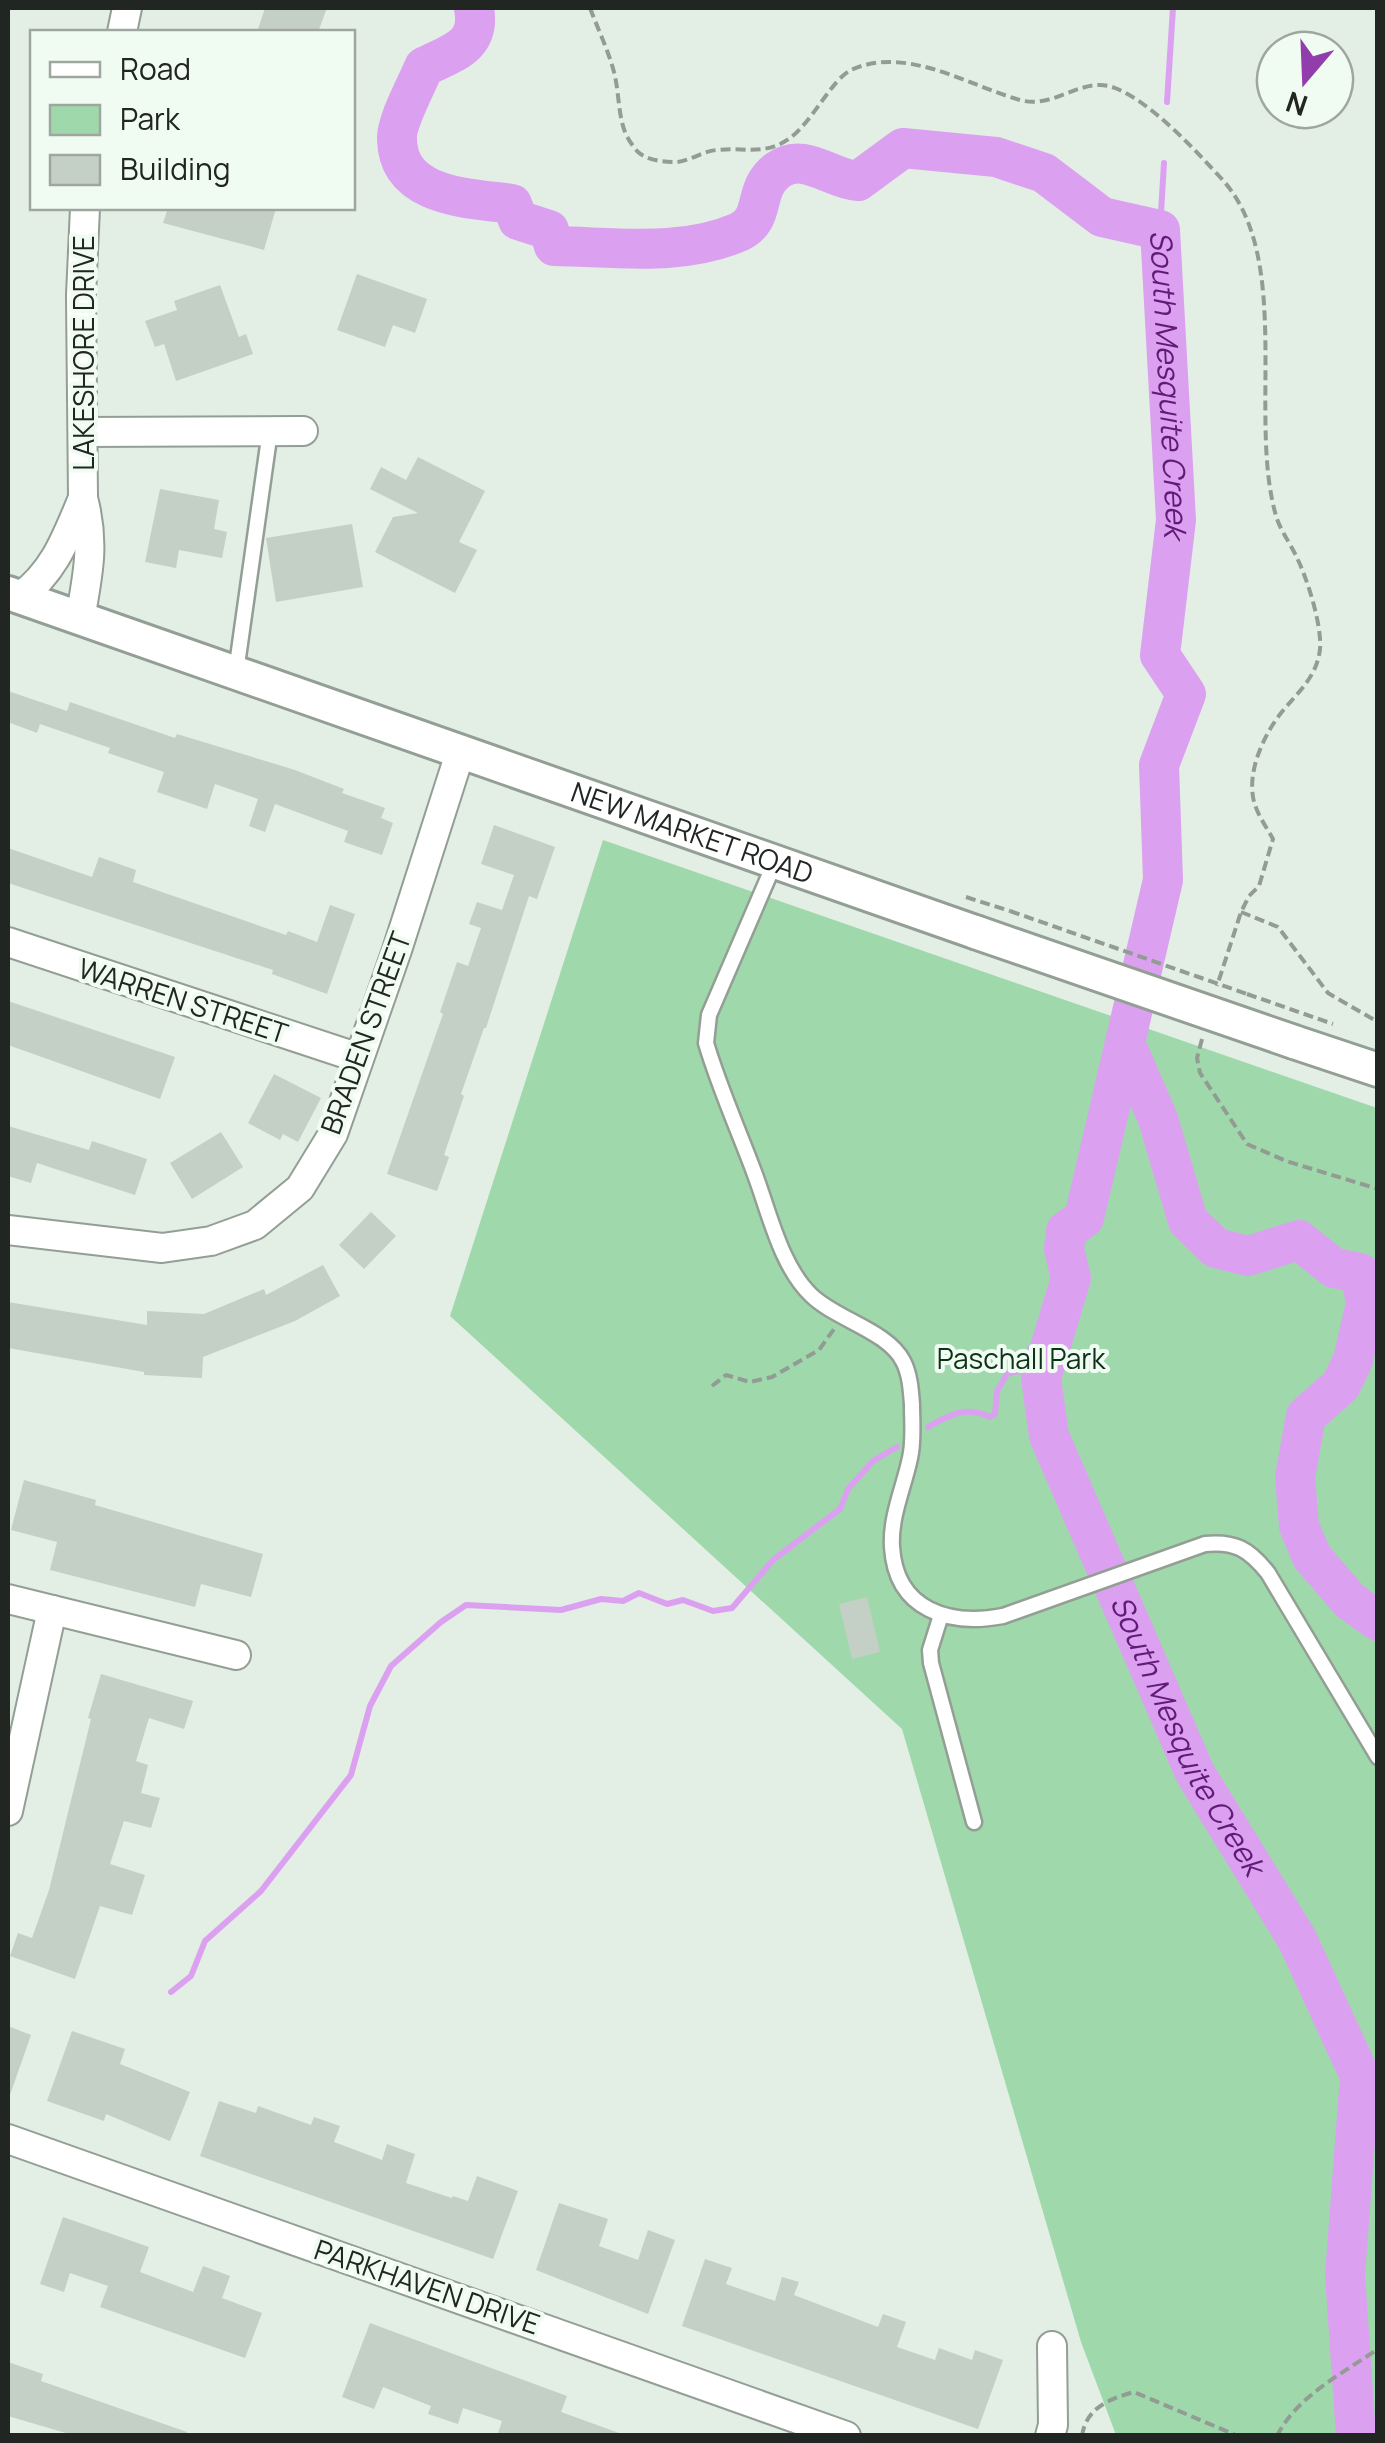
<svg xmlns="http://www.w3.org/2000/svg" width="1385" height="2443" font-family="Manrope,sans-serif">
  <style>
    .green { fill: #9fd9ab }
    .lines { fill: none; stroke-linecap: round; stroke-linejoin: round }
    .stream { stroke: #dba1f0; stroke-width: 6 }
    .river { stroke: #dba1f0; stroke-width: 40 }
    .building { fill: #c4cfc6 }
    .service-casing { stroke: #939e95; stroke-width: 19 }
    .minor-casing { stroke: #939e95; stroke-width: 32 }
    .tertiary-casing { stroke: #939e95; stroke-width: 38 }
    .path { stroke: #929b94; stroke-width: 4; stroke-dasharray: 10 5; stroke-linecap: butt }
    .service { stroke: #fff; stroke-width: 14 }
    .minor { stroke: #fff; stroke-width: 28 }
    .tertiary { stroke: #fff; stroke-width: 32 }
    .tertiary-bridge-casing { stroke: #939e95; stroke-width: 38; stroke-linecap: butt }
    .path-bridge { stroke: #929b94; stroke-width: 4; stroke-dasharray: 10 5; stroke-linecap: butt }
    .tertiary-bridge { stroke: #fff; stroke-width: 32 }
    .labels { text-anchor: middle; stroke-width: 8; stroke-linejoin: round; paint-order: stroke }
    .street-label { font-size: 28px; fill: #222623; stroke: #f0fcf2 }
    .park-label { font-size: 28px; fill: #0e3218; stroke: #f0fcf2 }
    .water-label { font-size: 30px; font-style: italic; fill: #611b77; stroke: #f0fcf2 }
  </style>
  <rect width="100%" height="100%" fill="#e3efe5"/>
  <path class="green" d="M603,840l774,268v1327h-261l-35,-93 -179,-613 -452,-413z"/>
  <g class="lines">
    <g class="stream">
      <path d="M1167,102l6,-94"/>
      <path d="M1160,230l4,-67"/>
      <path d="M928,1427c21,-12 39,-22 62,-10l5,-3 2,-23 10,-17 19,-5 4,-21 23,-10"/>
      <path d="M171,1992l20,-16 14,-35 56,-50 90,-116 19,-69 21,-40 50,-44 25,-17 95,5 40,-11 22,2 16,-8 28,11 16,-4 30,11 19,-3 41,-48 67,-51 8,-20 25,-28 24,-14"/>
    </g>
    <g class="river">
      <path id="s1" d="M474,8c7,38 -20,44 -50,59 -7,17 -28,55 -27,72 1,59 72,59 115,65l6,16 31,10 5,16c62,1 127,11 185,-14 29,-14 12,-42 39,-62 25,-19 53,9 80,11l45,-33 93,9 48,16 58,44 58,13 16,290 -16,135 26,39 -27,71 4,115 -79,338 -18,13 -2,18 7,29 -30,100 8,58 146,337 102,166 63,137 -15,199 11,161"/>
      <path d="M1125,1043l33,76 30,102 28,27 32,8 51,-16 35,28 26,5 6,30 -13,57 -12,25 -35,31 -11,61 4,49 13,31 38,44 28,20"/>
    </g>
  </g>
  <g class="building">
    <path d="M265,8h62l-9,24h-61z"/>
    <path d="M168,208h108l-12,42 -101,-27z"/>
    <path d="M357,274l70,25 -12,34 -22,-8 -8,22 -48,-17z"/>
    <path d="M220,285l19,52 7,-3 7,20 -77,27 -12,-37 -9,3 -10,-26 32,-11 -3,-9z"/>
    <path d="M418,457l67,34 -26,51 18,8 -22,43 -80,-41 18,-35 25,-4 -48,-24 11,-22 25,13z"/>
    <path d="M160,489l59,11 -5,29 13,3 -5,26 -43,-8 -3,18 -31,-6z"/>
    <path d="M352,524l11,63 -87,15 -10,-64z"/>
    <path d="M8,691l59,20 3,-9 105,36 2,-4 118,36 49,19 -2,4 43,15 -4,10 12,5 -11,32 -38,-13 4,-11 -73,-27 -10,28 -16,-6 9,-27 -43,-15 -8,25 -50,-17 7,-20 -56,-19 2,-5 -70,-24 -3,9 -29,-11z"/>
    <path d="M494,825l61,22 -18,52 -8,-3 -43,132h-2l-23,66 3,2 -20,59 5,2 -12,34 -50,-17 56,-160 -3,-2 17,-50 11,4 13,-38 -12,-4 8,-22 25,8 12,-35 -33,-11z"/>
    <path d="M8,848l84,29 7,-20 37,13 -3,12 153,53 2,-4 29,11 13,-37 25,9 -28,80 -55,-20 1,-4 -265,-87z"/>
    <path d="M8,1001l167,56 -15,42 -152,-54z"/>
    <path d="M274,1074l47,24 -23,44 -15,-8 -3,6 -32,-17z"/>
    <path d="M8,1126l81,24 3,-9 55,18 -12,36 -98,-32 -6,20 -23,-7z"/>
    <path d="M221,1132l22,35 -51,32 -22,-36z"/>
    <path d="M371,1212l25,24 -32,33 -25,-24z"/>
    <path d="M323,1265l17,31 -45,25 -92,36 -1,21 -58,-3v-3l-136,-24v-46l139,23v-14l57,3 60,-25 2,6z"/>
    <path d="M24,1480l72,20 -1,5 168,49 -12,43 -50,-13 -6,23 -145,-37 7,-28 -46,-12z"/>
    <path d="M867,1597l13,55 -28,7 -13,-55z"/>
    <path d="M101,1674l92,27 -9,28 -35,-11 -13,43 12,4 -7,28 19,5 -9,30 -27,-7 -14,43 35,11 -13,40 -32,-9 -25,73 -65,-23 8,-23 14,5 17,-48 42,-171 -3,-1z"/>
    <path d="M8,2026l23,9 -21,60h-2z"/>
    <path d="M72,2031l53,18 -5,15 70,28 -20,49 -64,-27 -2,7 -57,-20z"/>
    <path d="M219,2101l37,12 2,-7 53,19 3,-8 26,9 -6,16 48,18 5,-16 28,10 -9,29 46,15 1,-2 15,5 9,-25 41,15 -25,68 -293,-103z"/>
    <path d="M559,2203l49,16 -9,27 39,14 10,-30 27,10 -27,74 -112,-44z"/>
    <path d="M63,2217l86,30 -9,25 53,20 10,-26 27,10 -8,22 40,15 -17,45 -145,-51 8,-21 -38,-13 -6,19 -24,-8z"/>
    <path d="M705,2259l27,9 -6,16 49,17 7,-24 17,5 -5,13 84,32 5,-13 23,8 -9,25 38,13 4,-12 33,12 3,-10 28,10 -25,69 -296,-103z"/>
    <path d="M370,2323l197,73 -6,16 58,21v3h-122l5,-15 -39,-13 -5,16 -30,-10 3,-8 -48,-19 -9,22 -32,-12z"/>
    <path d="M8,2362l35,12 -2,7 146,51v4h-111l-68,-20z"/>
  </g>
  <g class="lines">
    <g class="service-casing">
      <g id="service">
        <path d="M236,672l34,-241"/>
        <path d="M775,862l-66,153 -3,28c13,44 32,86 48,129 15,39 26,93 57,123 24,24 77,36 92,66 7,13 8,30 9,44 0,18 2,36 -2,53 -6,29 -20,59 -18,89 4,64 58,79 111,69l202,-72c30,-3 44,5 63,29l110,184"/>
        <path d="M941,1615l-11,35 1,13 43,159"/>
      </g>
    </g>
    <g class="minor-casing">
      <g id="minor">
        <path d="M122,32l5,-24"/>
        <path d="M83,432l220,-1"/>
        <path d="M20,597c35,-26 46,-59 63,-99"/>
        <path d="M80,619c8,-45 15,-76 3,-121l-2,-203 4,-87"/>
        <path d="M8,942l351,116"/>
        <path d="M8,1230l154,18 49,-7 44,-16 45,-37 33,-54 64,-184 64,-200"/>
        <path d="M8,1599l228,56"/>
        <path d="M8,1811l44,-201"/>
        <path d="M8,2139l838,297"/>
        <path d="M1050,2436l3,-11 -1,-79"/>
      </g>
    </g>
    <g class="tertiary-casing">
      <g id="tertiary">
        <path id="s2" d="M8,593l967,339"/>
        <path d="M1294,1042l84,28"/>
      </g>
    </g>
    <g class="path">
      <path d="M590,8c8,21 18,42 24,64 5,19 4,42 11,60 2,6 9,16 13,20 9,8 24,10 36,10 13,1 28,-11 43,-12 27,-3 49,6 73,-12 23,-17 42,-59 61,-68 55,-25 116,15 169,30 34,10 62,-25 95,-12 37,15 78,60 105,89 76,80 26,243 57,342 5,14 15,27 21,41 10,21 24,66 22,89 -3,28 -22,43 -39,64 -18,23 -36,62 -26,92 4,12 12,23 18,34l-14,47 -10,10 -8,16 -24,74"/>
      <path d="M966,897l44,14"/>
      <path d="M1241,912l37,15 50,66 50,29"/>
      <path d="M1247,994l86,30"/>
      <path d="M1202,1039l-5,19 3,15 47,71 39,17 92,28"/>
      <path d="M712,1386l14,-11 24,7 22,-5 47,-27 15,-21"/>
      <path d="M1082,2436c4,-28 27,-37 52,-44l104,44"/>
      <path d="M1277,2436c19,-39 66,-63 101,-87"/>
    </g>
    <use href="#service" class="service"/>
    <use href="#minor" class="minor"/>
    <use href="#tertiary" class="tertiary"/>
    <g class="tertiary-bridge-casing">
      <path id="tertiary-bridge" d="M975,932l319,110"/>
    </g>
    <path class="path-bridge" d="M1010,911l237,83"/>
    <use href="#tertiary-bridge" class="tertiary-bridge"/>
  </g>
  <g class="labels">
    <g class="street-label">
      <text transform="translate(84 353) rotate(-90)" y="10">LAKESHORE DRIVE</text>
      <text dy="10" stroke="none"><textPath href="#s2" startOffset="725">NEW MARKET ROAD</textPath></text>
      <text transform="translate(183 1001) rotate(18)" y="10">WARREN STREET</text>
      <text transform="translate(366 1033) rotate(-70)" y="10">BRADEN STREET</text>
      <text transform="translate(427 2287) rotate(19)" y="10">PARKHAVEN DRIVE</text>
    </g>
    <g class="park-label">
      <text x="1021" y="1369">Paschall Park</text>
    </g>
    <g class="water-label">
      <text dy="10" stroke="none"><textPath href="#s1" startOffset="1210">South Mesquite Creek</textPath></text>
      <text dy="10" stroke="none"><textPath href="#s1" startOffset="2630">South Mesquite Creek</textPath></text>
    </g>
  </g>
  <rect width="1385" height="2443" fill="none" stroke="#222623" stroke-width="20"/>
  <rect x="30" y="30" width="325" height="180" fill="#f0fcf2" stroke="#9ea69f" stroke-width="2.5"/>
  <rect x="50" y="62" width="50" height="15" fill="#ffffff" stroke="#9ea69f" stroke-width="2.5"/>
  <text x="120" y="80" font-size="30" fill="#222623">Road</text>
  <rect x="50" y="105" width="50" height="30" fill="#9fd9ab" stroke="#9ea69f" stroke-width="2.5"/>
  <text x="120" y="130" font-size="30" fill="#222623">Park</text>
  <rect x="50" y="155" width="50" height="30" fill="#c4cfc6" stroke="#9ea69f" stroke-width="2.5"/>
  <text x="120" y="180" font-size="30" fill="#222623">Building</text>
  <g transform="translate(1305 80) rotate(199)"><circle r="48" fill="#f0fcf2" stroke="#9ea69f" stroke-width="2.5"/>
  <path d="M0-8L18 38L0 25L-18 38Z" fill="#913eac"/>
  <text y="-15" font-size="28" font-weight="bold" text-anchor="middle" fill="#222623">N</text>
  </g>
</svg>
